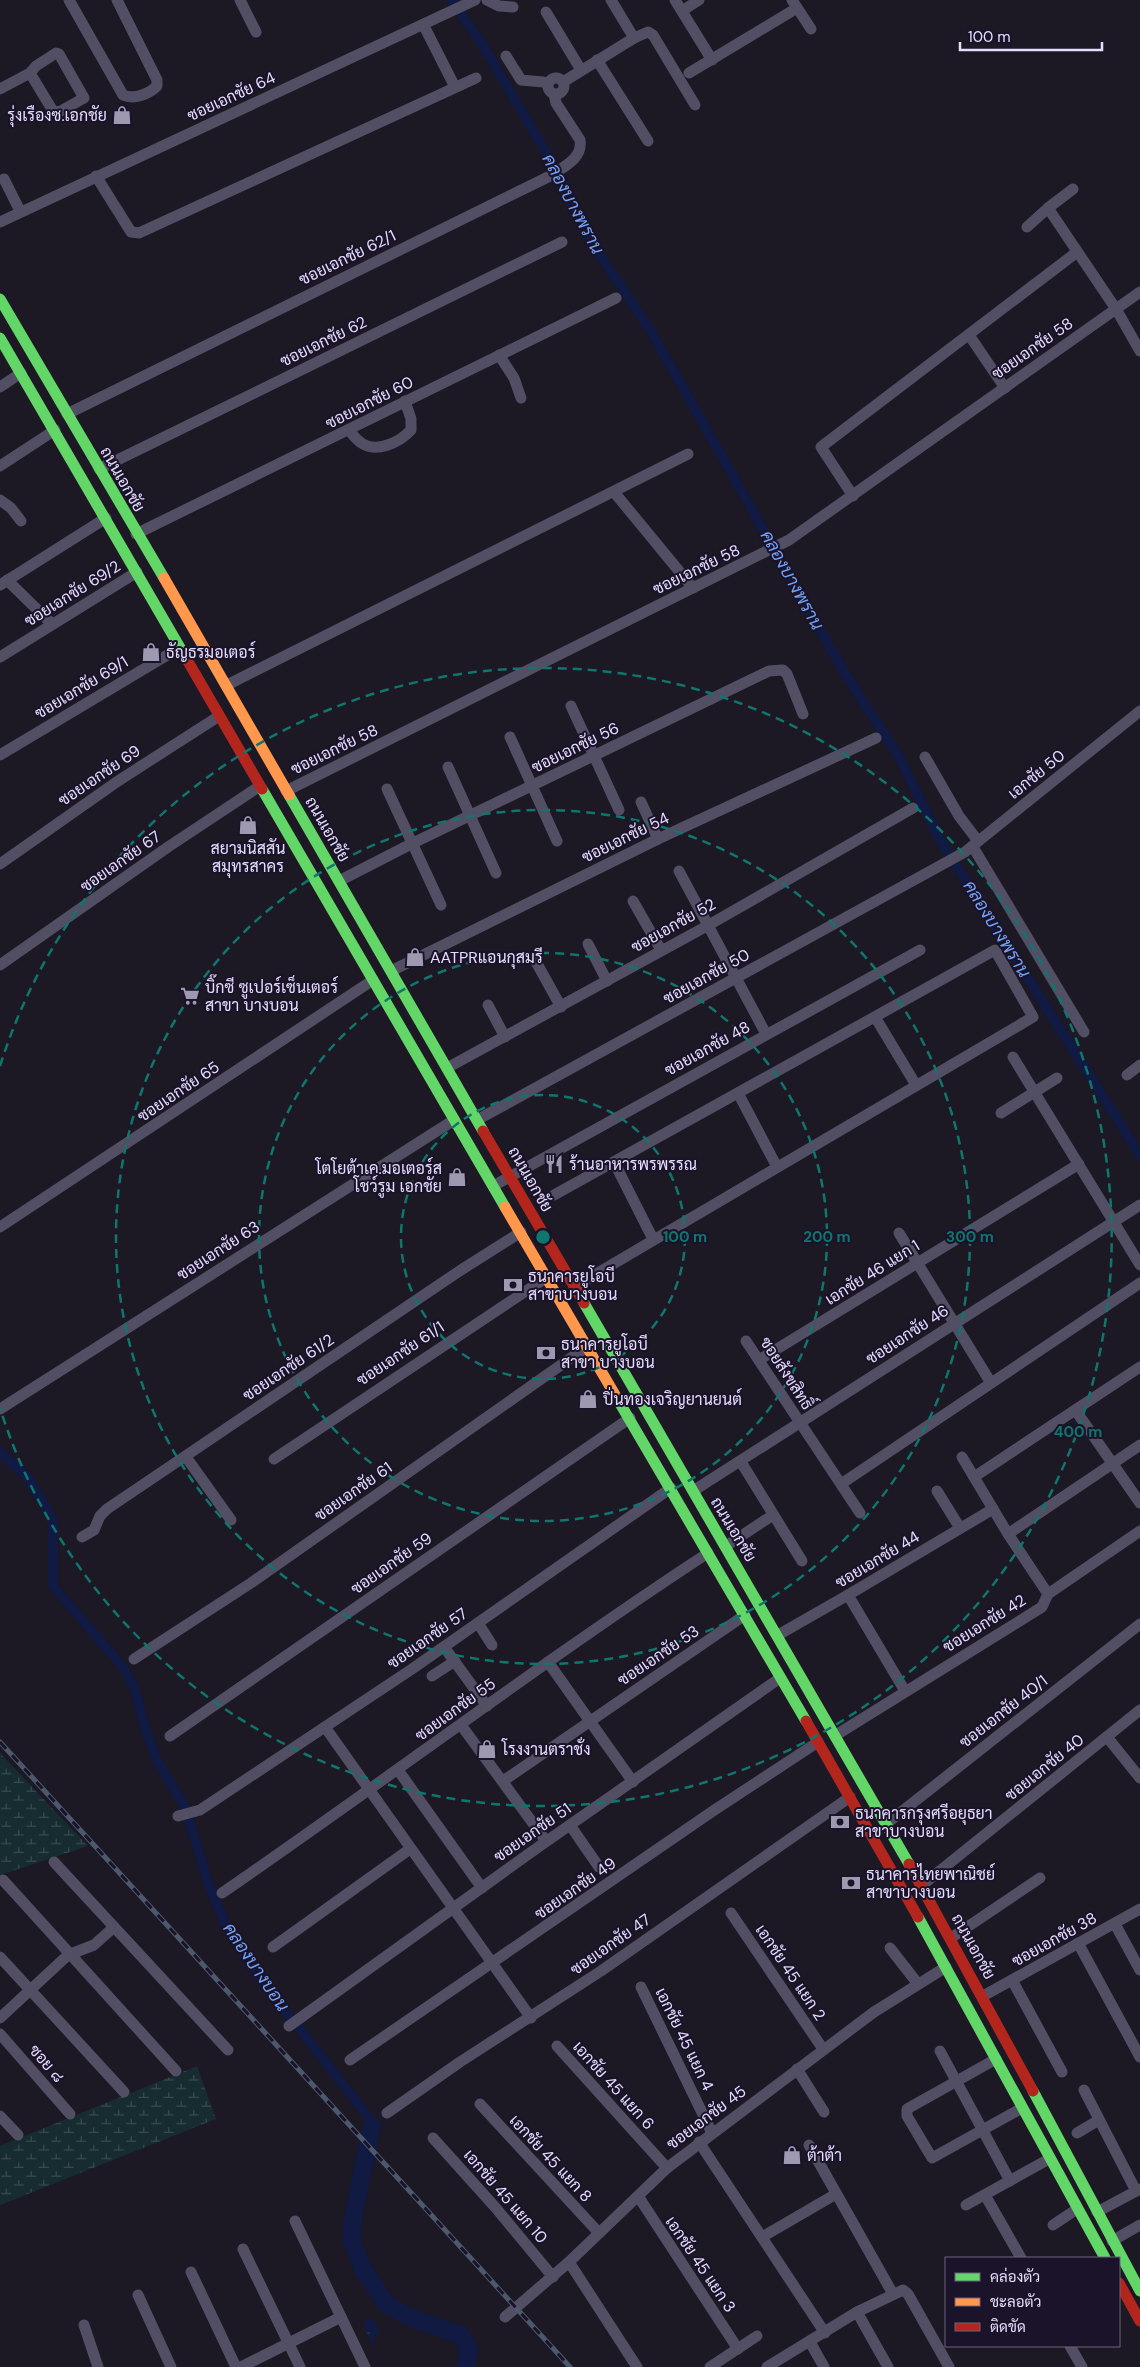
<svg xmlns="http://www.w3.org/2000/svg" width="1140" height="2367" font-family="'DM Sans',Sarabun,sans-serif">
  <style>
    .wetland { fill: url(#wetland-marsh) }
    .water { fill: url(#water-ripples) }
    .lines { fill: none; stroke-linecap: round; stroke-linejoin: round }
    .canal { stroke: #101a43; stroke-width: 10 }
    .river { stroke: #101a43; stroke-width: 18 }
    .street { stroke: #524e64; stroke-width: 11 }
    .fast { stroke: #63d668; stroke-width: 11 }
    .slow { stroke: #ff974d; stroke-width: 11 }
    .jam { stroke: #b3261e; stroke-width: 11 }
    .rail-casing { stroke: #4c596d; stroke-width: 5 }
    .rail { stroke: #1a1329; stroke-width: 3; stroke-dasharray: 9; stroke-linecap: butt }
    .ring { fill: none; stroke: #0f766e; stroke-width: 2.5; stroke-dasharray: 9 6 }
    .labels { text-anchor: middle; stroke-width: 4; stroke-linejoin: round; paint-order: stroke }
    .street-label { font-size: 16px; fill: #e6ddfd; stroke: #1a1329 }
    .poi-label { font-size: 16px; fill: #e6ddfd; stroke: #1a1329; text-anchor: start }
    .water-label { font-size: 18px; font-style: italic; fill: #73a3f5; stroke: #1a1329 }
    .centre { fill: #0f766e; stroke: #1a1329; stroke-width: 2.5 }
    .ring-label { font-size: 15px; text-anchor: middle; font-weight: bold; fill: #0f766e; stroke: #1a1329; stroke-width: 4; stroke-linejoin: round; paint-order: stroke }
  </style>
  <defs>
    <pattern id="wetland-marsh" width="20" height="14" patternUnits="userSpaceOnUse" patternTransform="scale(1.25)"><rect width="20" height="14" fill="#172c31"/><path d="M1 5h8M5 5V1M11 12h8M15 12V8" fill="none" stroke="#394a50"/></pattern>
    <pattern id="water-ripples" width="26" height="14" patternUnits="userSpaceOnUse" patternTransform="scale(1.25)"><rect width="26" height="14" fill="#101a43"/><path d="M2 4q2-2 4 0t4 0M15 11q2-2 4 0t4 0" fill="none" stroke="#333b5f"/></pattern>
  </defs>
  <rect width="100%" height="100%" fill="#1c1824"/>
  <g class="wetland">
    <path d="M0,1753l88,93 -88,29z"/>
    <path d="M197,2066l19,53 -216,86v-59z"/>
  </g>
  <path class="water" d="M373,2318l7,15 -6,3 2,5 -4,2 -10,-20z"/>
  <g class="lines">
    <g class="canal">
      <path d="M451,0l29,41 79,133 30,65 60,89 195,344 55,85 41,83 200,315"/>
      <path d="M0,1452l29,27 24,41v66l70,81 12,22 8,32 13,38 30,50 22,74 18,43 29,46 115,147 2,7"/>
    </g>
    <path class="river" d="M372,2126l-18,86 -3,27 13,32 22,33 25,14 50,17 8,15 -3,17"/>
    <g class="street">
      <path d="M69,0l54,95c11,5 26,-1 34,-9v-6l-40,-80"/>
      <path d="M240,0l16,32"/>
      <path d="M487,0l12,6 14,1"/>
      <path d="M611,0l23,38"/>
      <path d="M675,0l37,60"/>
      <path d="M792,0l19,29"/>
      <path d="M682,11l17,-11"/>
      <path d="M546,12l35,58"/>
      <path d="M424,26l31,61"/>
      <path d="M506,56l15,24 22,2 5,2"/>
      <path d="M597,60l51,81"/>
      <path d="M689,73l108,-65"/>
      <circle cx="556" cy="86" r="8"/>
      <path d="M563,82l71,-44 14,-6 5,3 42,70"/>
      <path d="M0,89l30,-16 6,-7 20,-13 3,1 25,44 -25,14 -6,-1 -23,-38"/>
      <path d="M96,176l35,56 8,1 337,-155"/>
      <path d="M4,179l16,32"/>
      <path d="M1073,189l-25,19 68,101 24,42"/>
      <path d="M0,222l475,-222"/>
      <path d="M1027,227l21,-19"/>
      <path d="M969,335l36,53"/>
      <path d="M499,355l15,23 7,20"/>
      <path d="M0,387l21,-14"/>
      <path d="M67,414l483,-238c13,-9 33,-17 30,-36l-24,-37 -2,-9"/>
      <path d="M349,430c3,4 7,9 11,12 15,12 39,1 51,-12v-11l-6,-18"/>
      <path d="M0,466l55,-36"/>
      <path d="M99,469l463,-227"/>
      <path d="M614,492l79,96"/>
      <path d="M853,496l-32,-49 256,-195"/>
      <path d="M0,500l11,8 10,13"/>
      <path d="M136,534l480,-236"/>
      <path d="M7,580l45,44"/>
      <path d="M0,585l106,-67"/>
      <path d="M0,657l137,-85"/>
      <path d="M227,685l461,-231"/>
      <path d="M571,706l48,104"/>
      <path d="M510,737l47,104"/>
      <path d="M0,755l179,-107"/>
      <path d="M925,757l34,59 19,25"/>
      <path d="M448,767l48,106"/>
      <path d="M387,789l54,116"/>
      <path d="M286,791l503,-251 351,-248"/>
      <path d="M641,802l17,37"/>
      <path d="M973,847l111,185"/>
      <path d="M0,864l118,-83 101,-65"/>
      <path d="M679,871l87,163"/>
      <path d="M339,881l74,-38 356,-172 14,-1 4,4 16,40"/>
      <path d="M633,901l28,49"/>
      <path d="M588,944l19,37"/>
      <path d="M535,960l26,47"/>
      <path d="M0,965l168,-118 92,-61"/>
      <path d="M391,971l267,-132 218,-101"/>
      <path d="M488,1005l17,32"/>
      <path d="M875,1017l41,68"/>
      <path d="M1013,1057l127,208"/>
      <path d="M447,1068l260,-142 206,-118"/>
      <path d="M1127,1075l13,-10"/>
      <path d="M738,1093l39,74"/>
      <path d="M1001,1113l56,-35"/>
      <path d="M477,1120l488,-268 175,-141"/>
      <path d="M614,1162l39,77"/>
      <path d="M493,1186l427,-236"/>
      <path d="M554,1195l441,-245 38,67 -459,270"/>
      <path d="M0,1227l373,-247"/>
      <path d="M899,1233l92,150"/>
      <path d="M746,1341l114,172"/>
      <path d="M759,1360l320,-196"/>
      <path d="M0,1409l454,-289"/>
      <path d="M1076,1411l64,92"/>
      <path d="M186,1457l45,63"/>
      <path d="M962,1457l46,77 40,60"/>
      <path d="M274,1459l273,-182"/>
      <path d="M741,1462l61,99"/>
      <path d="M974,1477l166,-110"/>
      <path d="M841,1484l299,-201"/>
      <path d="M693,1491l447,-286"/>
      <path d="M937,1491l23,37"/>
      <path d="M1008,1534l132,-89"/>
      <path d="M82,1537l12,-7 6,-14 7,-7 354,-239 60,-38"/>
      <path d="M726,1546l47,-31"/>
      <path d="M848,1595l57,96"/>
      <path d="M478,1623l14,22"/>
      <path d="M778,1635l70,-40 145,-86"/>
      <path d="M444,1647l43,59"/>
      <path d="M134,1659l117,-76 337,-237"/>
      <path d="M548,1662l85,120"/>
      <path d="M432,1676l23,-15"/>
      <path d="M461,1725l85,116"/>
      <path d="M325,1727l206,291"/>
      <path d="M836,1735l206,-128 6,-13 92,-63"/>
      <path d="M170,1736l460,-318"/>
      <path d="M1107,1737l33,41"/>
      <path d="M398,1770l84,118"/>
      <path d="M503,1781l242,-166"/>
      <path d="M178,1816l22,-6 212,-141 259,-181"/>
      <path d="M886,1824l254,-200"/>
      <path d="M570,1825l29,42"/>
      <path d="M54,1862l174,188"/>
      <path d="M3,1880l173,191"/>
      <path d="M921,1886l219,-176"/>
      <path d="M222,1893c163,-112 321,-232 486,-340"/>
      <path d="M731,1913l92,136"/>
      <path d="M1115,1924l25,46"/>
      <path d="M951,1938l89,-60"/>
      <path d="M1078,1943l62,114"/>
      <path d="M273,1947l137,-98"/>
      <path d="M890,1948l28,36"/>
      <path d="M0,1957l124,135"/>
      <path d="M1012,1980l50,92"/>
      <path d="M641,1987l71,146"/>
      <path d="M983,1996l157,-87"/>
      <path d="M0,2018l68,-63 26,-10 20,-18"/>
      <path d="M289,2026l248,-178 243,-170"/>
      <path d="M0,2034l70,80"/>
      <path d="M557,2046l110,122"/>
      <path d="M940,2051l70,130"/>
      <path d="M996,2059l-89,50v7l25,42 90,-50"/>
      <path d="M350,2060l363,-249 105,-69"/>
      <path d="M797,2069l27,43"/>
      <path d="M1084,2090l52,101"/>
      <path d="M480,2104l119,129"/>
      <path d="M387,2113l73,-51 141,-91 249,-174"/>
      <path d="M0,2116l18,19"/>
      <path d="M1077,2133l22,-13"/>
      <path d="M433,2138l62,69 58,70"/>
      <path d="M699,2142l126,191"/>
      <path d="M809,2145l84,149"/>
      <path d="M985,2195l36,63"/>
      <path d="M638,2196l100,153"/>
      <path d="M966,2205l83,-46"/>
      <path d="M1097,2212l43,-23"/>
      <path d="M295,2221l70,146"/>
      <path d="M1053,2225l24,-16"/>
      <path d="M762,2237l74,-43"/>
      <path d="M1112,2241l28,-16"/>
      <path d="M243,2249l57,118"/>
      <path d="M569,2262l68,105"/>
      <path d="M191,2272l45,95"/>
      <path d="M138,2295l33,72"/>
      <path d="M857,2312l31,55"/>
      <path d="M505,2317l64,-55 98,-94 207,-156 72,-45"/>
      <path d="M84,2325l14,42"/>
      <path d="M810,2342l14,25"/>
      <path d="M1070,2346l12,21"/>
      <path d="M241,2367l100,-50"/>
      <path d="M710,2367l47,-31"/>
      <path d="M767,2367l90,-55 46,-22 5,4 41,73"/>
    </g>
    <g class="fast">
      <path d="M0,299l164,279"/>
      <path d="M0,338l186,320"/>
      <path d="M262,789l243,418"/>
      <path d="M289,795l194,336"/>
      <path d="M584,1303l325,561"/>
      <path d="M618,1400l188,321"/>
      <path d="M918,1917l187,341"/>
      <path d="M1033,2091l107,200"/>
    </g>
    <g class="slow">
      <path d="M164,578l125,217"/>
      <path d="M505,1207l113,193"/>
    </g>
    <g class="jam">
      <path d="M186,658l76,131"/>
      <path d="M483,1131l101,172"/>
      <path d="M806,1721l112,196"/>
      <path d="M909,1864l124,227"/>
      <path d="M1119,2283l21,38"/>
    </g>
    <g class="rail-casing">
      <path id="rail" d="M0,1742l570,625"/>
    </g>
    <use href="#rail" class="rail"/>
  </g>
  <g class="ring">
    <circle cx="543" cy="1237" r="142"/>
    <circle cx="543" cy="1237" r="284"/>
    <circle cx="543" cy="1237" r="427"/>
    <path d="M0 1066A569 569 0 1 1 0 1408"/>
  </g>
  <defs>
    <g id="shop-bare" transform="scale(1.5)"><path d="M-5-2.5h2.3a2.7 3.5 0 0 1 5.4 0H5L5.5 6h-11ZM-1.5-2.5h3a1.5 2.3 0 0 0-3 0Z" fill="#9f98b1" stroke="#1a1329" stroke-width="2.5" paint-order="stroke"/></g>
    <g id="supermarket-bare" transform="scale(1.5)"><path d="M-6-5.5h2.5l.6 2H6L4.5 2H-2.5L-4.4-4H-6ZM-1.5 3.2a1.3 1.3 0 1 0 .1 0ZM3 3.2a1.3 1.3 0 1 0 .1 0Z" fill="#9f98b1" stroke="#1a1329" stroke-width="2.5" paint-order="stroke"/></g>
    <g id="restaurant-bare" transform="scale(1.5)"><path d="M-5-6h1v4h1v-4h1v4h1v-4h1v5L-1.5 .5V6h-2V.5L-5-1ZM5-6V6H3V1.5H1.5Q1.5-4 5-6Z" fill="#9f98b1" stroke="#1a1329" stroke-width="2.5" paint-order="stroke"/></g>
    <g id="bank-bare" transform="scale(1.5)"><path d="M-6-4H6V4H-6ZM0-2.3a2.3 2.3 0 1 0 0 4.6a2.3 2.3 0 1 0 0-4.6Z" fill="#9f98b1" stroke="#1a1329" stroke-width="2.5" paint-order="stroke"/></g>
  </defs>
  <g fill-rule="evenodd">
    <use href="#shop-bare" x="122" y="115"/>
    <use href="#shop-bare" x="151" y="652"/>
    <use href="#shop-bare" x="248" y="825"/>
    <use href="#shop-bare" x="415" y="957"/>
    <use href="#supermarket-bare" x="190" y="996"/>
    <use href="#restaurant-bare" x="554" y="1164"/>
    <use href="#shop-bare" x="457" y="1177"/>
    <use href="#bank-bare" x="513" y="1285"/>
    <use href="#bank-bare" x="546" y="1353"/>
    <use href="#shop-bare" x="588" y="1399"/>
    <use href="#shop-bare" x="487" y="1749"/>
    <use href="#bank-bare" x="840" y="1822"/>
    <use href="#bank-bare" x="851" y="1883"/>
    <use href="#shop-bare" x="792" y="2155"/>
  </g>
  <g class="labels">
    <g class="street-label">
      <text transform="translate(231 96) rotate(-25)" y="6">ซอยเอกชัย 64</text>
      <text transform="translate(347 257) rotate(-26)" y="6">ซอยเอกชัย 62/1</text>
      <text transform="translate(323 341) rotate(-26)" y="6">ซอยเอกชัย 62</text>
      <text transform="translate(1032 348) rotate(-35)" y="6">ซอยเอกชัย 58</text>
      <text transform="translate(369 402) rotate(-27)" y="6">ซอยเอกชัย 60</text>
      <text transform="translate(123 479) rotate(60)" y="6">ถนนเอกชัย</text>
      <text transform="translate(696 569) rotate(-26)" y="6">ซอยเอกชัย 58</text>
      <text transform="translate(72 593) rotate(-32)" y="6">ซอยเอกชัย 69/2</text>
      <text transform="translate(81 687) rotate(-31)" y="6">ซอยเอกชัย 69/1</text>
      <text transform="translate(575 747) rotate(-26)" y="6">ซอยเอกชัย 56</text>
      <text transform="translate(334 749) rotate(-26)" y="6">ซอยเอกชัย 58</text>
      <text transform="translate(1036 774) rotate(-39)" y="6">เอกชัย 50</text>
      <text transform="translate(99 775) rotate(-34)" y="6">ซอยเอกชัย 69</text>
      <text transform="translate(328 829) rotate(60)" y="6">ถนนเอกชัย</text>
      <text transform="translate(625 837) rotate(-26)" y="6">ซอยเอกชัย 54</text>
      <text transform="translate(120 861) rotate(-35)" y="6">ซอยเอกชัย 67</text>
      <text transform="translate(673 925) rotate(-29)" y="6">ซอยเอกชัย 52</text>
      <text transform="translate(706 976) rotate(-29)" y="6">ซอยเอกชัย 50</text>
      <text transform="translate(707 1048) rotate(-29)" y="6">ซอยเอกชัย 48</text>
      <text transform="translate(178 1091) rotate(-34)" y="6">ซอยเอกชัย 65</text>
      <text transform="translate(531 1179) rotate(60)" y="6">ถนนเอกชัย</text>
      <text transform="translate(218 1250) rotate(-33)" y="6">ซอยเอกชัย 63</text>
      <text transform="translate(872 1272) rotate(-32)" y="6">เอกชัย 46 แยก 1</text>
      <text transform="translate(907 1334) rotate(-33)" y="6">ซอยเอกชัย 46</text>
      <text transform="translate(400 1353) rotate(-34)" y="6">ซอยเอกชัย 61/1</text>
      <text transform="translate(288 1367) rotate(-34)" y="6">ซอยเอกชัย 61/2</text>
      <text transform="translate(787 1373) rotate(57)" y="6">ซอยสังขสิทธิ์</text>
      <text transform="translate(353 1491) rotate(-35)" y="6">ซอยเอกชัย 61</text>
      <text transform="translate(734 1529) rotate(59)" y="6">ถนนเอกชัย</text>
      <text transform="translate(877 1559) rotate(-31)" y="6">ซอยเอกชัย 44</text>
      <text transform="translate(391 1563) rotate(-35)" y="6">ซอยเอกชัย 59</text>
      <text transform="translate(984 1623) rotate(-32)" y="6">ซอยเอกชัย 42</text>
      <text transform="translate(427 1638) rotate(-35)" y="6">ซอยเอกชัย 57</text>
      <text transform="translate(658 1655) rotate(-34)" y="6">ซอยเอกชัย 53</text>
      <text transform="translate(455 1709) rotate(-36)" y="6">ซอยเอกชัย 55</text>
      <text transform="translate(1003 1711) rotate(-38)" y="6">ซอยเอกชัย 40/1</text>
      <text transform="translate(1044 1767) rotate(-39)" y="6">ซอยเอกชัย 40</text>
      <text transform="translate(532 1832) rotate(-35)" y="6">ซอยเอกชัย 51</text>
      <text transform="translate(575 1888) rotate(-35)" y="6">ซอยเอกชัย 49</text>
      <text transform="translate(1054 1939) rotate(-29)" y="6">ซอยเอกชัย 38</text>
      <text transform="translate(610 1944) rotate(-35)" y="6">ซอยเอกชัย 47</text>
      <text transform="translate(974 1946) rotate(61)" y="6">ถนนเอกชัย</text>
      <text transform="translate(791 1972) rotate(56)" y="6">เอกชัย 45 แยก 2</text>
      <text transform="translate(685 2039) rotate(64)" y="6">เอกชัย 45 แยก 4</text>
      <text transform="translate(47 2063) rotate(49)" y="6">ซอย ๘</text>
      <text transform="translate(614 2085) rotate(48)" y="6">เอกชัย 45 แยก 6</text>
      <text transform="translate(706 2117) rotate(-37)" y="6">ซอยเอกชัย 45</text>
      <text transform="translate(551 2158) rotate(47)" y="6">เอกชัย 45 แยก 8</text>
      <text transform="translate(506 2196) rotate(49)" y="6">เอกชัย 45 แยก 10</text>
      <text transform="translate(701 2264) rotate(56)" y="6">เอกชัย 45 แยก 3</text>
    </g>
    <g class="poi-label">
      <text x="107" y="121" text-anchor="end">รุ่งเรืองซ.เอกชัย</text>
      <text x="166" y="658">ธัญธรมอเตอร์</text>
      <text x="248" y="854" text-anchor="middle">สยามนิสสัน<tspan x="248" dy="18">สมุทรสาคร</tspan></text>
      <text x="430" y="963">AATPRแอนกุสมรี</text>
      <text x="205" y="993">บิ๊กซี ซูเปอร์เซ็นเตอร์<tspan x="205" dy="18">สาขา บางบอน</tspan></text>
      <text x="569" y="1170">ร้านอาหารพรพรรณ</text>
      <text x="442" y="1174" text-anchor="end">โตโยต้าเค.มอเตอร์ส<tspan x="442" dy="18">โชว์รูม เอกชัย</tspan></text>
      <text x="528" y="1282">ธนาคารยูโอบี<tspan x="528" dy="18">สาขาบางบอน</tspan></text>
      <text x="561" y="1350">ธนาคารยูโอบี<tspan x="561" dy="18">สาขา บางบอน</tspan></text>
      <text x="603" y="1405">ปิ่นทองเจริญยานยนต์</text>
      <text x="502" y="1755">โรงงานตราชั่ง</text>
      <text x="855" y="1819">ธนาคารกรุงศรีอยุธยา<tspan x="855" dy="18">สาขาบางบอน</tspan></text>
      <text x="866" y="1880">ธนาคารไทยพาณิชย์<tspan x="866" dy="18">สาขาบางบอน</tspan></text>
      <text x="807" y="2161">ต้าต้า</text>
    </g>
    <g class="water-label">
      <text transform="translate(573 204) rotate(62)" y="6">คลองบางพราน</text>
      <text transform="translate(792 580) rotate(61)" y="6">คลองบางพราน</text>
      <text transform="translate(997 929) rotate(58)" y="6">คลองบางพราน</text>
      <text transform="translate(256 1967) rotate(56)" y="6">คลองบางบอน</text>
    </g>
  </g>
  <circle cx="543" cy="1237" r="8" class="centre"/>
  <g class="ring-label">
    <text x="685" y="1242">100 m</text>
    <text x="827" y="1242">200 m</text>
    <text x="970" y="1242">300 m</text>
    <text x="1078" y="1437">400 m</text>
  </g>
  <rect x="945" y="2257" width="175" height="90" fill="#1a1329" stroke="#6c647e"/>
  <rect x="955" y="2273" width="25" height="8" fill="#63d668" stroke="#6c647e"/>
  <text x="990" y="2282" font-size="15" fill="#e6ddfd">คล่องตัว</text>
  <rect x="955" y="2298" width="25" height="8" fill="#ff974d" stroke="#6c647e"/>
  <text x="990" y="2307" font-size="15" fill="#e6ddfd">ชะลอตัว</text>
  <rect x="955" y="2323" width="25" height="8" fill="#b3261e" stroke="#6c647e"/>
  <text x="990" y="2332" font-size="15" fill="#e6ddfd">ติดขัด</text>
  <path d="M960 42v8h142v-8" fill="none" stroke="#e6ddfd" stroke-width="2.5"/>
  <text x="968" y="42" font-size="15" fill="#e6ddfd" stroke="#1a1329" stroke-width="4" paint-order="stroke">100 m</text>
</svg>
